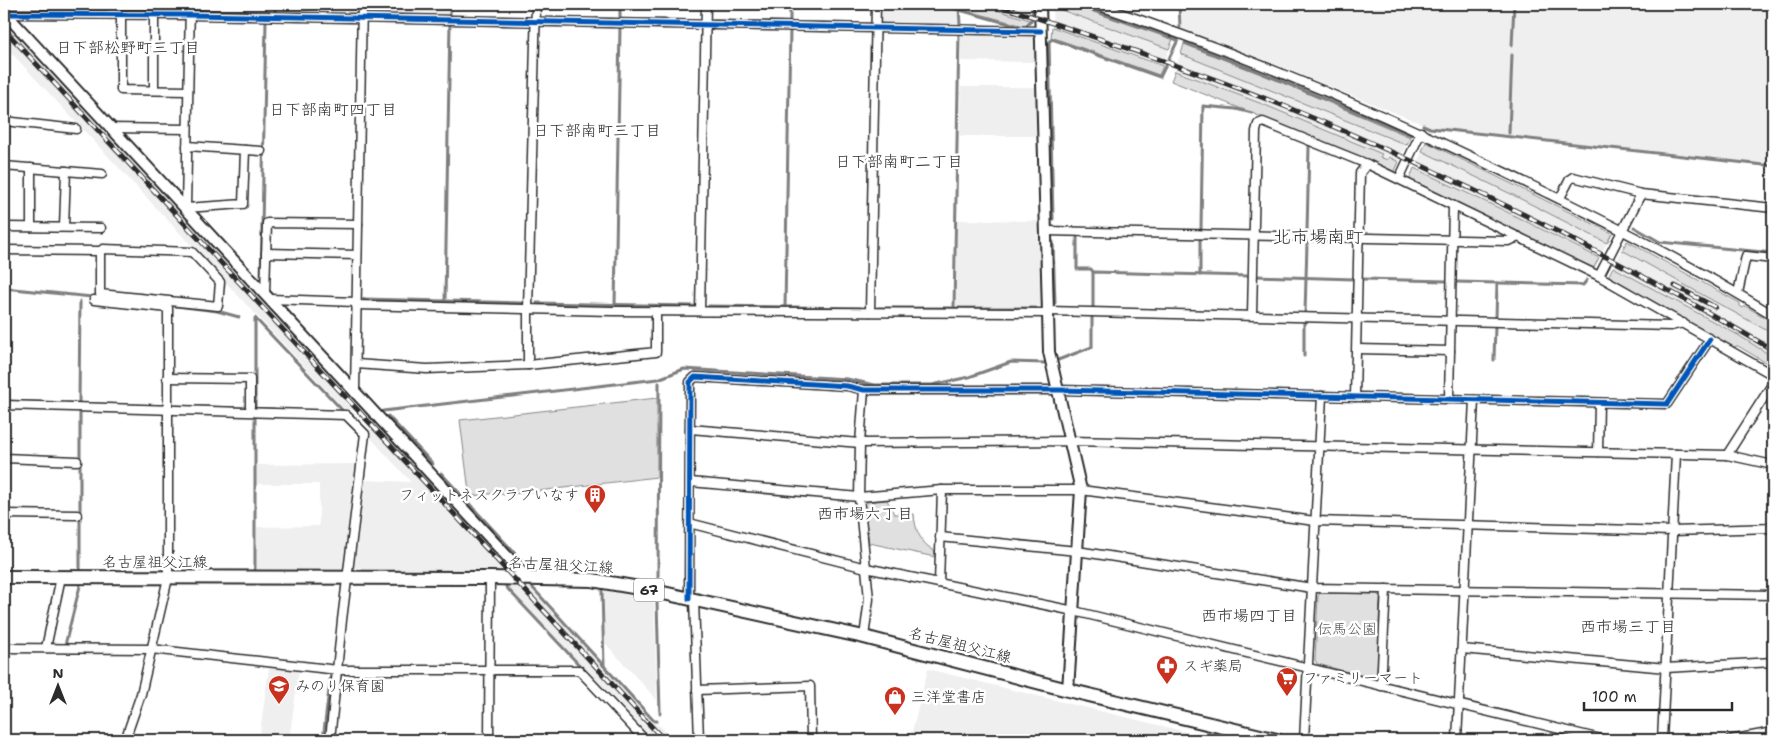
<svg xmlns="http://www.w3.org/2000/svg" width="1777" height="744" font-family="'Shantell Sans','Klee One',sans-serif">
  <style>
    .built { fill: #efefef }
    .green { fill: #e0e0e0; stroke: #868686 }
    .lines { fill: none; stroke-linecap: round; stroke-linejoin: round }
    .stream { stroke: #7e7e7e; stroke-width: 3 }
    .minor-casing { stroke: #2b2b2b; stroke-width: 11 }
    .tertiary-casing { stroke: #2b2b2b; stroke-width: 14 }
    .primary-casing { stroke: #2b2b2b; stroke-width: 16 }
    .minor { stroke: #fff; stroke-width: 8 }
    .tertiary { stroke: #fff; stroke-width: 10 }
    .primary { stroke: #fff; stroke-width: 12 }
    .rail-casing { stroke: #2b2b2b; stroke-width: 5 }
    .rail { stroke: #fff; stroke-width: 3; stroke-dasharray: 9; stroke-linecap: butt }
    .cycleway-casing { stroke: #fff; stroke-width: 8 }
    .cycleway { stroke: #0057b8; stroke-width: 5 }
    .labels { text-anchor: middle; stroke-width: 5; stroke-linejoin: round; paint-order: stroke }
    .shield { fill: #fff; stroke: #6b6b6b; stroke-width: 1 }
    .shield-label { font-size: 14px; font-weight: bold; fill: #2b2b2b }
    .poi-label { font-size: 15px; fill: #2b2b2b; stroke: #fff; text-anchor: start }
    .street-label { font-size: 15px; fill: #2b2b2b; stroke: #fff }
    .park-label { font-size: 15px; fill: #585858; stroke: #fff }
    .neighbourhood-label { font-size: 16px; fill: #2b2b2b; stroke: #fff }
    .quarter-label { font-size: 18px; fill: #2b2b2b; stroke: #fff }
  </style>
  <rect width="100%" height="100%" fill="#fff"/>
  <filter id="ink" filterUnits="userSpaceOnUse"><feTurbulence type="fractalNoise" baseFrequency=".02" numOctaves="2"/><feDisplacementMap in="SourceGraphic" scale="10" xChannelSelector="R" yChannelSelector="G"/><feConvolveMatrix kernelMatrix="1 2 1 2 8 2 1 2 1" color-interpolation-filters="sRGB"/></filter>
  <g filter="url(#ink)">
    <g class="built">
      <path d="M369,4h80v11l-80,-1z"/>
      <path d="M880,4h55l23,7v14l-79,-1z"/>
      <path d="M942,4h91l-3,16 -6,6 -63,-17v-3h-3l-1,2z"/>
      <path d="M1055,4h16l102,35 -14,36 -108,-38 2,-30z"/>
      <path d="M1181,4h592v161l-343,-38 -163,-66 -85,-32z"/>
      <path d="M4,20l362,390h-21l-341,-365z"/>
      <path d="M961,32l72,1 2,5 2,24 -76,-1z"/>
      <path d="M1184,44l80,31 146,62 -16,36 -142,-60 -81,-32z"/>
      <path d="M961,87h76l1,49h-78z"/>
      <path d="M1426,142l186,91 -19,36 -184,-88z"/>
      <path d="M957,220l83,1 2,85h-86z"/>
      <path d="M1627,241l113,62v3l3,2 2,-2 28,16v45l-35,-21 -5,1 -125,-70z"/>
      <path d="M375,421l139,147 -3,4 -158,-1 10,-91 48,2 -44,-48z"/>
      <path d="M356,464l-11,105 -88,1v-43l62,-1v-42h-63v-19z"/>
      <path d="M507,586h22l124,137 7,3 13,14h-23l-3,-4z"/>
      <path d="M604,590l50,11 3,99 -52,-57z"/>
      <path d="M269,667l30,4 -10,69h-30z"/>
      <path d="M928,669l85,21 207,50h-310z"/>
    </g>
    <g class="green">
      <path d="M942,4h35l53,16 -6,6 -63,-17v-3h-3l-1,2z"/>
      <path d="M1055,4h16l102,35 -4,10 -116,-42z"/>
      <path d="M1052,27l111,39 -4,9 -108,-38z"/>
      <path d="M1184,44l80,31 146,62 -3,8 -226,-91z"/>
      <path d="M1175,71l90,34 117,49 -2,3 7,3 2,-3 10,5 -5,11 -142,-60 -81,-32z"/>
      <path d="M1426,142l186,91 -5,10 -94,-48 -91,-44z"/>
      <path d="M1414,168l91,43 94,47 -6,11 -184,-88z"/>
      <path d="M1627,241l113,62v3l3,2 2,-2 28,16v12l-151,-84z"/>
      <path d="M1613,267l125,68 35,22v10l-35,-21 -5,1 -125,-70z"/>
      <path d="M657,398v79l-153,18 -7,-2 -24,3 -4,-4 -9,-72z"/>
      <path d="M887,500l7,14h20c1,16 7,30 21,37v6l-66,-14 -5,-37 3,-4z"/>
      <path d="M1320,593l57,1 3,3 -3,79 -5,2 -55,-14 -2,-4 3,-64z"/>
    </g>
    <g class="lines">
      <g class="stream">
        <path d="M938,4l86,24 7,-7 3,-17"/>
        <path d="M1179,4l1,23"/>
        <path d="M959,6l1,19"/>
        <path d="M194,11l32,1"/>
        <path d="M275,13v-9"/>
        <path d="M450,17v-13"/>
        <path d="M596,19l102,2"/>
        <path d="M620,19v-15"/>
        <path d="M714,21l156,3"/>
        <path d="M790,23v-19"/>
        <path d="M8,32l1,-3"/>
        <path d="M1185,43l79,31 147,61"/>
        <path d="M1512,46l2,-42"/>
        <path d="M6,47l1,-4"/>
        <path d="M4,62v-1"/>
        <path d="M1423,125l7,3 343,38"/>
        <path d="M1509,133l3,-78"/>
        <path d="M1053,219l-4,-177 3,-3 108,38 18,-37 -104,-36"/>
        <path d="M1634,227l26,15 113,11"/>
        <path d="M1201,229l2,-123 33,3 16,4"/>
        <path d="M1307,231l2,-84"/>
        <path d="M1077,237v32h14l2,3"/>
        <path d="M1053,242l2,61"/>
        <path d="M1200,275v-35"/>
        <path d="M1256,276l98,3"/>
        <path d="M261,279l5,-259"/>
        <path d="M1363,279l84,2"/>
        <path d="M1456,282l127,3 4,-5"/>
        <path d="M4,288l88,9"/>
        <path d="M364,299l158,4"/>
        <path d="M445,301l5,-278"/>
        <path d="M537,303l156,3"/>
        <path d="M615,305l5,-278"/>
        <path d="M176,306l41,5 22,6"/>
        <path d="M709,306l152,2"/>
        <path d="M785,307l5,-278"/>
        <path d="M1093,307v-35l155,4"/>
        <path d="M878,308h158"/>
        <path d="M954,308l5,-275"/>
        <path d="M1305,313l2,-70"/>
        <path d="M1496,318l1,-35"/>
        <path d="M1304,321v35"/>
        <path d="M1058,360l34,-13v-31"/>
        <path d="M1494,360l1,-34"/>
        <path d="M4,401l57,2"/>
        <path d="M66,403h5"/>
        <path d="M77,403l10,1"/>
        <path d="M79,403l1,-102"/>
        <path d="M92,404l72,2"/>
        <path d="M171,406l103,3"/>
        <path d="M255,409v-91l88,93"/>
        <path d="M80,411v159"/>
        <path d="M383,411l275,-32 26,-10 163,10 28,6h57l37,-8 42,-15 34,1"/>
        <path d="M388,416l45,48"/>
        <path d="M441,473l80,87"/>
        <path d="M255,569v-153"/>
        <path d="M658,583l1,-200"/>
        <path d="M506,587l78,83"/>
        <path d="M532,587l122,134h3"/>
        <path d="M602,591l2,75"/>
        <path d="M657,602l3,111"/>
        <path d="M65,645l15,-59"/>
        <path d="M492,677v-3h85"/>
        <path d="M323,740l8,-67 -4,-1"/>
      </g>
      <g class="minor-casing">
        <g id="minor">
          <path d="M190,4l-4,204 57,-4 2,-54"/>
          <path d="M1094,4c141,47 279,105 412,169 91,44 181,89 267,142"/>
          <path d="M5,14l184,1 852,16"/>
          <path d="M112,14l1,-10"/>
          <path d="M121,14v76l67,1"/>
          <path d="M154,15v75"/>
          <path d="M4,121l72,8"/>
          <path d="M110,128l77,1"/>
          <path d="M187,146l74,5"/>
          <path d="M4,166l98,8"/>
          <path d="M1399,179l22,-47"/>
          <path d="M1560,198l10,-19 3,-2 68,17 132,14"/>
          <path d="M4,227l97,1"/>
          <path d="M31,227v-59"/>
          <path d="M64,227l2,-56"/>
          <path d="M1046,231l462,10 11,-4"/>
          <path d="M4,250l96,1 3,-2 89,3 28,30 -2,24 -118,-12v-43"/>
          <path d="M266,253l91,2"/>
          <path d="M1599,276l42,-82"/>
          <path d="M1738,293l8,-37 27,3"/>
          <path d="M265,294l2,-71 91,1"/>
          <path d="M270,299l86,3"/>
          <path d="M94,300l74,8v270l-27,116 -16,46"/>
          <path d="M356,305l256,6 436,2"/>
          <path d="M700,311l6,-307"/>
          <path d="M1048,311l623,15 12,-3"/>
          <path d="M870,312l6,-308"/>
          <path d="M1252,315l4,-184 2,-7 5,-2 104,42 232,112 174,99"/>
          <path d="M1357,349l93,2"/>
          <path d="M356,364l71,5 101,-4 128,-13v-41"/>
          <path d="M528,365v-56l8,-305"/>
          <path d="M167,378l83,1v27"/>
          <path d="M355,392l7,-388"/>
          <path d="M1355,397l5,-224 7,-9"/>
          <path d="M1449,399l4,-193"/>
          <path d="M4,405l342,10 19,19 -23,186 -12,120"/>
          <path d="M690,429l170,14 210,-2 657,14 46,10"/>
          <path d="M1598,452l1,-49"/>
          <path d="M1727,455l46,-72"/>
          <path d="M4,458l73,3"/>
          <path d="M690,482l169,15 83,-7h139l234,31 357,10 101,-3"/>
          <path d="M4,514l73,1"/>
          <path d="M689,523l177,45 208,43 531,129"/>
          <path d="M940,537l137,14 235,37 461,7"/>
          <path d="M939,583l3,-93"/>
          <path d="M689,599l1,-217 5,-5 152,9 17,4h195l608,14 43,-65"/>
          <path d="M694,600l5,140"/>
          <path d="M864,637l5,-38 -10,-102 1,-54 4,-53"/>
          <path d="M4,648l147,1 187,21h241l66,70"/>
          <path d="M46,648l15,-71"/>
          <path d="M1462,649l204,19 107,-6"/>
          <path d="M1381,686l5,-97"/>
          <path d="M697,690l113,-4 1,54"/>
          <path d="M489,740l1,-162"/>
          <path d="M1304,740l18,-344"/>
          <path d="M1457,740l17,-340"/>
          <path d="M1662,740l14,-286"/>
          <path d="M1730,740l43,-8"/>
        </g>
      </g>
      <g class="tertiary-casing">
        <g id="tertiary">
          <path d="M1040,4l9,348 32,138 -13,200"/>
          <path d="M4,12l523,566"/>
        </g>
      </g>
      <g class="primary-casing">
        <path id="primary" d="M4,577l486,1 102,2 53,9 219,48 204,53 209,50"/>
      </g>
      <use href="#minor" class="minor"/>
      <use href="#tertiary" class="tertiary"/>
      <use href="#primary" class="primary"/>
      <g class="rail-casing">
        <g id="rail">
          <path d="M994,4c99,32 198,65 295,104 167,68 329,151 484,242"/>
          <path d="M4,29l660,711"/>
          <path d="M1675,286l40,21"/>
        </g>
      </g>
      <use href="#rail" class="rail"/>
      <g class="cycleway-casing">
        <g id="cycleway">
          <path d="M4,12l1,2 184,1 852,16"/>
          <path d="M689,599l1,-217 5,-5 152,9 17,4h195l608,14 43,-65"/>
        </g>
      </g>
      <use href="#cycleway" class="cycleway"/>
    </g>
  </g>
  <defs>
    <g id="building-pin" transform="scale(1.125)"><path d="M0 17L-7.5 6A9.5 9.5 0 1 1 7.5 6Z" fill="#c8321e" stroke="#fff"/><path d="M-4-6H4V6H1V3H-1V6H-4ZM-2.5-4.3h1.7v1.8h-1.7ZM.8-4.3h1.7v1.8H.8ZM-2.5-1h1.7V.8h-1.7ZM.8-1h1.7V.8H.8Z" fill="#fff"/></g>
    <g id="pharmacy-pin" transform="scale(1.125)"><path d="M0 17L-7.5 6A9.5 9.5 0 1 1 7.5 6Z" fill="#c8321e" stroke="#fff"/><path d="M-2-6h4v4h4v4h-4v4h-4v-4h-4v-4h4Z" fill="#fff"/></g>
    <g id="supermarket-pin" transform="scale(1.125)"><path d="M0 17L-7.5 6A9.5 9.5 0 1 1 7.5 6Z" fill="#c8321e" stroke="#fff"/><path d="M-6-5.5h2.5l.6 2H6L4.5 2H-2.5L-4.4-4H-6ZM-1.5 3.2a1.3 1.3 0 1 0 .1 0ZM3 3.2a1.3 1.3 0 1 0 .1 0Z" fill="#fff"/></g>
    <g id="school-pin" transform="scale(1.125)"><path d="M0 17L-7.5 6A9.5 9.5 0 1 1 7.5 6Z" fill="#c8321e" stroke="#fff"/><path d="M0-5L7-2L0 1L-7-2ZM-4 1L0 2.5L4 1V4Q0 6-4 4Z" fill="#fff"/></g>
    <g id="shop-pin" transform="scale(1.125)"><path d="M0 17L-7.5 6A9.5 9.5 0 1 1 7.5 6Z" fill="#c8321e" stroke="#fff"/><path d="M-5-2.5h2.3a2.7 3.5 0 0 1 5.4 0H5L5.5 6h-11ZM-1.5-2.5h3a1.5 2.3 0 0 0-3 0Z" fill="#fff"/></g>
  </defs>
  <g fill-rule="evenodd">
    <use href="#building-pin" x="595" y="495"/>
    <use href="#pharmacy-pin" x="1167" y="666"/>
    <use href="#supermarket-pin" x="1287" y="678"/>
    <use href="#school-pin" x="279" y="686"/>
    <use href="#shop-pin" x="895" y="697"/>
  </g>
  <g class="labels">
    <rect class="shield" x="634" y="578.5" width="30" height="23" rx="4"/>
    <g class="shield-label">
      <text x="649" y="595">67</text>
    </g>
    <g class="poi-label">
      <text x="579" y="500" text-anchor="end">フィットネスクラブいなす</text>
      <text x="1183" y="671">スギ薬局</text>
      <text x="1303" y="683">ファミリーマート</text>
      <text x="295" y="691">みのり保育園</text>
      <text x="911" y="702">三洋堂書店</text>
    </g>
    <g class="street-label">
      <text x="155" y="567">名古屋祖父江線</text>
      <text transform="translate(561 565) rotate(3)" y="5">名古屋祖父江線</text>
      <text transform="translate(960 645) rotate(14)" y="5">名古屋祖父江線</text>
    </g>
    <g class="park-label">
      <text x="1347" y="634">伝馬公園</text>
    </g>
    <g class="neighbourhood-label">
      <text x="128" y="53">日下部松野町三丁目</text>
      <text x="333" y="115">日下部南町四丁目</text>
      <text x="597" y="136">日下部南町三丁目</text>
      <text x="899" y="167">日下部南町二丁目</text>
      <text x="865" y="519">西市場六丁目</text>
      <text x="1249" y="621">西市場四丁目</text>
      <text x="1628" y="632">西市場三丁目</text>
    </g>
    <g class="quarter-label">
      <text x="1318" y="243">北市場南町</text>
    </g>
  </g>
  <rect width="1777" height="744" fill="none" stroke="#fff" stroke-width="20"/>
  <rect x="10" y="10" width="1757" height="724" fill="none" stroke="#2b2b2b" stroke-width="2" filter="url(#ink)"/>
  <g transform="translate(58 686)" stroke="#ffffff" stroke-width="4" paint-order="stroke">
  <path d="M0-4L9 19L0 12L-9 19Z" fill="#2b2b2b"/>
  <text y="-8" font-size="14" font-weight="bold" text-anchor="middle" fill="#2b2b2b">N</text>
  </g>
  <path d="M1584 702v8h148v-8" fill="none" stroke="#2b2b2b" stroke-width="2.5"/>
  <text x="1592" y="702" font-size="15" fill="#2b2b2b" stroke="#ffffff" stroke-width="4" paint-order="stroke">100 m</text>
</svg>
